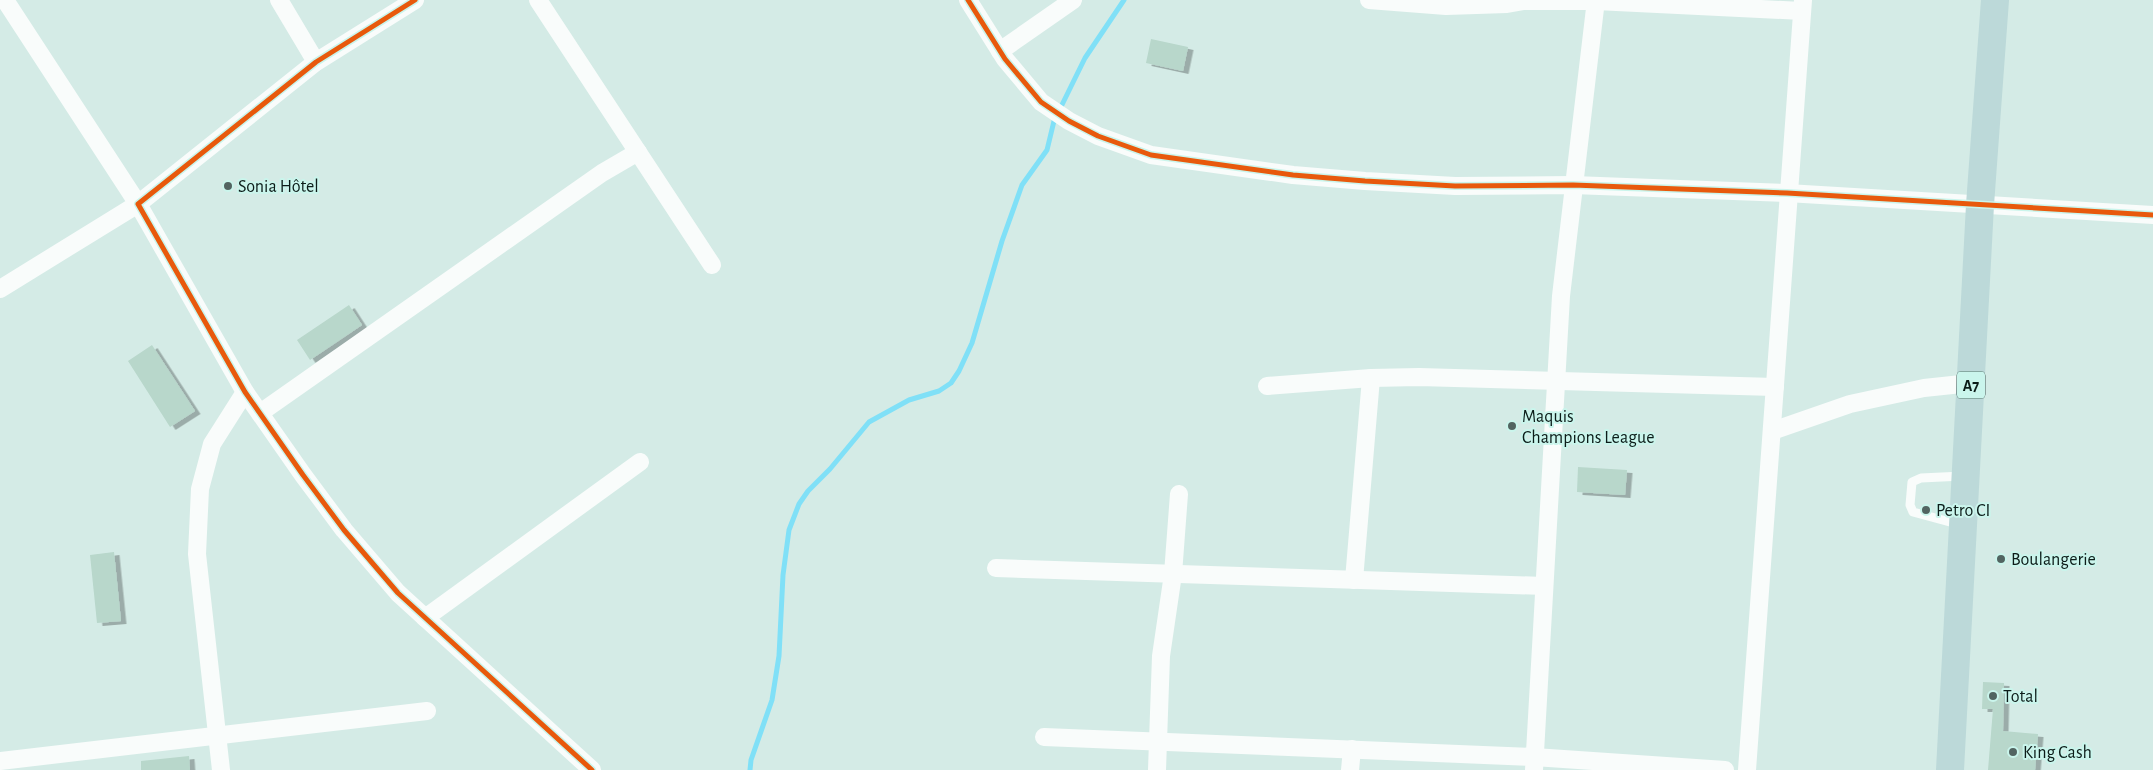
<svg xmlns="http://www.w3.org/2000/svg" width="2153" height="770" font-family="'Alegreya Sans',sans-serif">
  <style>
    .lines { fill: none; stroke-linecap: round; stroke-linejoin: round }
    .stream { stroke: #80e0f7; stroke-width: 5 }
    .building { fill: #b8d7cb; filter: url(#shadow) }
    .lane { stroke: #f9fcfb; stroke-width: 9 }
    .street { stroke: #f9fcfb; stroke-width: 18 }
    .highway { stroke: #bcd9d9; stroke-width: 28 }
    .cycleway-casing { stroke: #caf5ec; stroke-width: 8 }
    .cycleway { stroke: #e8590c; stroke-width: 5 }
    .poi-dot { fill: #526461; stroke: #caf5ec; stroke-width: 2 }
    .labels { text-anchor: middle; stroke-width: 4; stroke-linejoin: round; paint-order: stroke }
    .shield { fill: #caf5ec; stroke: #455d58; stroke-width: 1 }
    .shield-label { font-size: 16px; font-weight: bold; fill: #0c1c19 }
    .poi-label { font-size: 18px; fill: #0c1c19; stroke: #caf5ec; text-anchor: start }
  </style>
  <defs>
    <filter id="shadow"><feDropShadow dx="5.5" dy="3" stdDeviation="0" flood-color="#0004"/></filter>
  </defs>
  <rect width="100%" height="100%" fill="#d4ebe6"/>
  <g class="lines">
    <path class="stream" d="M750,770l1,-10 21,-60 7,-44 4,-81 6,-45 10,-26 9,-13 22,-22 39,-47 40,-22 30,-9 12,-8 8,-12 13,-28 30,-102 20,-56 25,-35 7,-29 31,-63 39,-58"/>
  </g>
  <g class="building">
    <path d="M1151,39l37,8 -5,24 -37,-8z"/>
    <path d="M349,305l13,20 -52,35 -13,-20z"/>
    <path d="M152,345l43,66 -25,16 -42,-66z"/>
    <path d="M1578,467l49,3 -2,25 -48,-3z"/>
    <path d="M114,552l7,69 -24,2 -7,-68z"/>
    <path d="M1983,682l21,1 -1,48 35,3 -3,36h-47l5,-61h-11z"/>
    <path d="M189,756l1,14h-49v-9z"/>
  </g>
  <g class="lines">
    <path class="lane" d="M1961,525l-48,-13 -3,-7 2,-23 9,-4 42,-2"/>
    <g class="street">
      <path d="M279,0l37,62"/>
      <path d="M415,0l-99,62 -178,142 107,188 58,83 41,55 54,63 194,177"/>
      <path d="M538,0l174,265"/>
      <path d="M968,0l37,59 36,43 28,19 29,15 53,19 142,20 72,6 90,5 118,-1 214,8 366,22"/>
      <path d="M1369,0l77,6 61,-2 17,-3h72l206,10"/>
      <path d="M1000,51l73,-51"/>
      <path d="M0,289l138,-85 -133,-204"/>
      <path d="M1267,386l104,-8 48,-1 356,10"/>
      <path d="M260,413l342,-240 36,-21"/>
      <path d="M1772,431l78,-27 74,-16 47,-5"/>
      <path d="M996,568l548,18"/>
      <path d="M1354,580l17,-202"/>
      <path d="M425,618l215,-156"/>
      <path d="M1044,737l490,20 191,13"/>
      <path d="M0,761l427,-50"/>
      <path d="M221,770l-24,-216 3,-65 12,-45 33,-52"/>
      <path d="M1157,770l4,-114 12,-82 6,-80"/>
      <path d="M1350,770l2,-21"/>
      <path d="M1534,770l27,-474 35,-296"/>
      <path d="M1747,770l56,-770"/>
    </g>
    <path class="highway" d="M1950,770l30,-565 15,-205"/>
    <g class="cycleway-casing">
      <g id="cycleway">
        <path d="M415,0l-99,62 -178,142 107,188 58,83 41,55 54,63 194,177"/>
        <path d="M968,0l37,59 36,43 28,19 29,15 53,19 142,20 72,6 90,5 118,-1 214,8 366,22"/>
      </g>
    </g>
    <use href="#cycleway" class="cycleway"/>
  </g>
  <g class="poi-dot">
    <circle cx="228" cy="186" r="5"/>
    <circle cx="1512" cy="426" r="5"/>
    <circle cx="1926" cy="510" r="5"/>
    <circle cx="2001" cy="559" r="5"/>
    <circle cx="1993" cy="696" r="5"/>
    <circle cx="2013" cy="752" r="5"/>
  </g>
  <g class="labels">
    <rect class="shield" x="1957" y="371.5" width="28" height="27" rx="4"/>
    <g class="shield-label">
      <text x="1971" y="391">A7</text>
    </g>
    <g class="poi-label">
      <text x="238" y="192">Sonia Hôtel</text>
      <text x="1522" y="422">Maquis<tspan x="1522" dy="21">Champions League</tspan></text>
      <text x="1936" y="516">Petro CI</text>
      <text x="2011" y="565">Boulangerie</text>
      <text x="2003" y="702">Total</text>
      <text x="2023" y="758">King Cash</text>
    </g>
  </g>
</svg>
